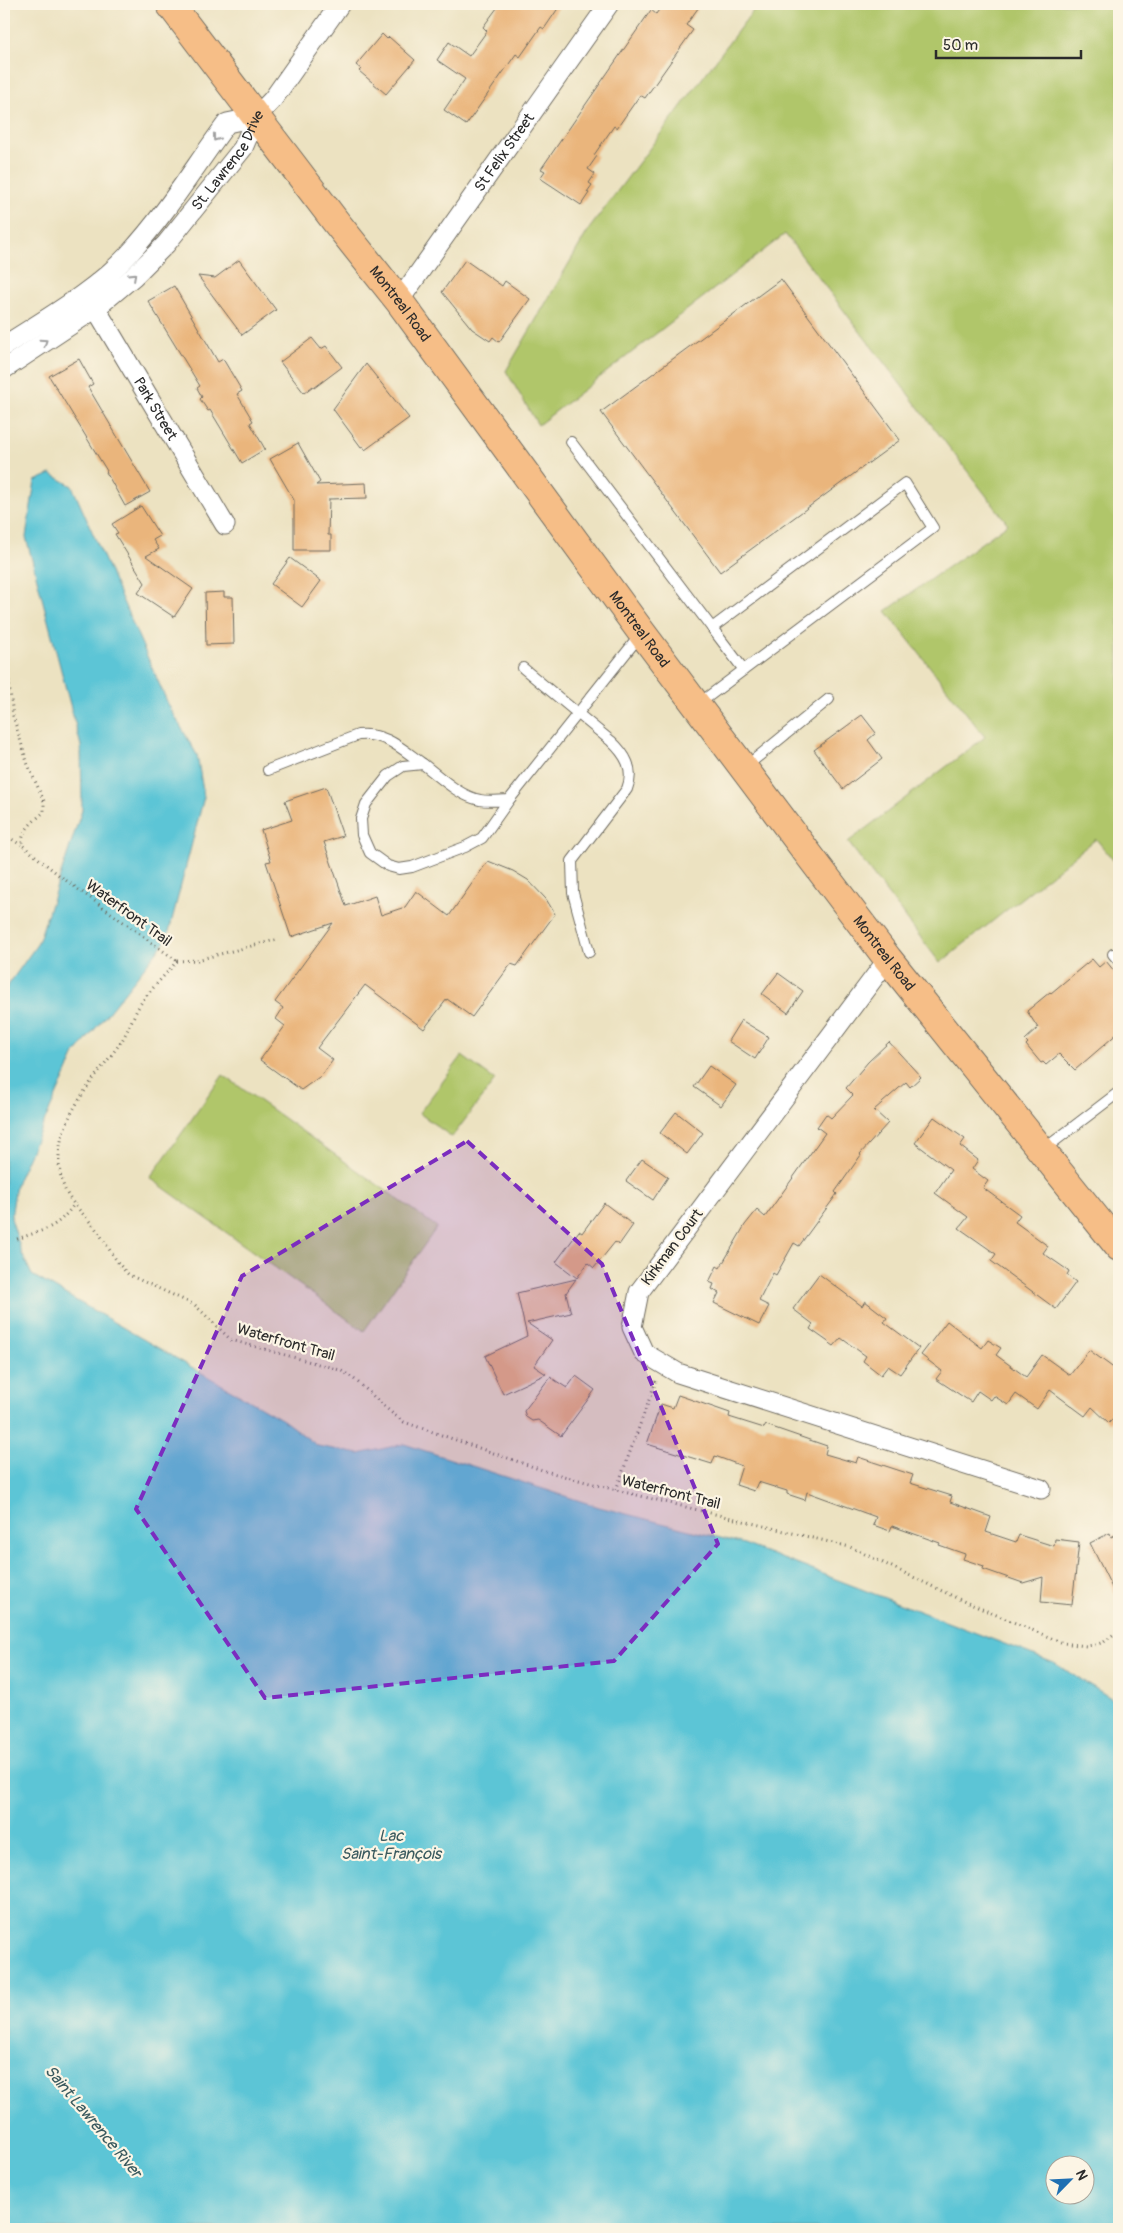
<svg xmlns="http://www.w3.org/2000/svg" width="1123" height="2233" font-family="Pangolin,sans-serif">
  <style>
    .green { fill: #b0c66b; stroke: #6e784b }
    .water { fill: #5bc5d6; stroke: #437880; fill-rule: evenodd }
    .building { fill: #eab57c }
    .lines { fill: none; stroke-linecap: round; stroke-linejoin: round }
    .service-casing { stroke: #6f6b60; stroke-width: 12 }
    .minor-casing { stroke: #6f6b60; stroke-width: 21 }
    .primary-casing { stroke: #6f6b60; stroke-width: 30 }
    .path { stroke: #6f6b60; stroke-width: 3; stroke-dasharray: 1 4; stroke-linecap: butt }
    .service { stroke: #fff; stroke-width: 10 }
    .minor { stroke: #fff; stroke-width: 19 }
    .primary { stroke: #f6be87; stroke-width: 28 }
    .oneway { stroke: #a0a0a0 }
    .marked { fill: #7b2cbf; fill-opacity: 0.2; stroke: #7b2cbf; stroke-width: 4; stroke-dasharray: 10 6; stroke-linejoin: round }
    .labels { text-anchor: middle; stroke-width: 4.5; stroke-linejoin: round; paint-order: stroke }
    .street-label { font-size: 15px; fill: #2b2b2b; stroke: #fcf5e5 }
    .water-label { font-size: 16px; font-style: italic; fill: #39595e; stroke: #fcf5e5 }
  </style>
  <rect width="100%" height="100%" fill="#fcf5e5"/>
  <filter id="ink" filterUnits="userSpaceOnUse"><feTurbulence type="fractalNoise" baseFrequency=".02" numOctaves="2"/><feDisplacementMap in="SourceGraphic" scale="10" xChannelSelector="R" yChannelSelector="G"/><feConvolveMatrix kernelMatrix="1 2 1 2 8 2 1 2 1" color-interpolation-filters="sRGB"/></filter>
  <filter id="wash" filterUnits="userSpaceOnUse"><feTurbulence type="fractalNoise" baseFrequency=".0096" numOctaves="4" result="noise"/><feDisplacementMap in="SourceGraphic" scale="20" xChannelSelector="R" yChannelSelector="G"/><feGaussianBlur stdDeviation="1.12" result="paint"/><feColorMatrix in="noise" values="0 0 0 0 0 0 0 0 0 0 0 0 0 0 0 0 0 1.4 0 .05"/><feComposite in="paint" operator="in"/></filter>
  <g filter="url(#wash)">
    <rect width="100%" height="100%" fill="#ece2c1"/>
    <g class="green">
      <path d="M758,4h361v863l-23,-28 -156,124 -92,-121 137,-105 -99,-126 122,-87 -223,-290 -247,191 -32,-54 83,-142z"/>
      <path d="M462,1056l33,24 -43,57 -33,-24z"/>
      <path d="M223,1075l214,152 -73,104 -214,-153z"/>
    </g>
    <path class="water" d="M51,474l21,12 97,220 28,49 7,42 -37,142 -92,115 -59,130 -5,34 11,36 10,21 251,145 35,26 41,8 45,-10 195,63 145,37 310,119 65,40v526h-1115v-1238l34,-48 44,-133 -1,-64 -55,-209 9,-56zM1056,2166h30v30h-30z"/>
    <g id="blocks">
      <g class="building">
        <path d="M500,4h61l-17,25 -3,-2 -21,30 -4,-3 -50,71 -22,-15 21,-31 -28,-19 12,-18 20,14 18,-25 -4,-4z"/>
        <path d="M663,4h38l-15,21 7,5 -48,68 -5,-3 -23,33 -3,-2 -20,29 3,1 -9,13 7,5 -6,9 3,2 -5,7 2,1 -8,12 -41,-27 5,-7 -4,-2 110,-159 5,4z"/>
        <path d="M382,34l5,5 2,-2 26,23 -29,34 -27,-23 2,-2 -5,-4z"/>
        <path d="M239,260l37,50 -34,25 -44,-59 17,2z"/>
        <path d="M465,260l37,26 3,-5 25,18 -31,43 -6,-5 -3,4 -18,-12 -30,-37z"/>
        <path d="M781,279l119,161 -180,132 -119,-160z"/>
        <path d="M174,286l44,76 5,-3 19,32 -5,3 16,27 -3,2 15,26 -23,14 -32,-53 -2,1 -8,-12 2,-2 -5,-9 3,-2 -52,-85z"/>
        <path d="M312,338l9,11 5,-3 16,21 -28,21 -1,-2 -9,7 -24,-31z"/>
        <path d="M79,359l14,25 -5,3 62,105 -25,14 -19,-34 1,-1 -58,-95z"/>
        <path d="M366,364l43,54 -44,32 -2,-4 -2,1 -28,-38z"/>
        <path d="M298,443l22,39 -4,3 50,-2 1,15 -38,1 -1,36h3v15h-37v-50l-24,-41z"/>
        <path d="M141,506l19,30 -7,4 6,9 -13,7 47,33 -19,28 -36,-24 7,-10 -30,-49 3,-1 -6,-9z"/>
        <path d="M290,558l31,23 -19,26 -31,-23z"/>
        <path d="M224,592v5h9l1,47 -28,1 -1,-52z"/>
        <path d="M862,715l14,18 -8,7 14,19 -39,30 -29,-39z"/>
        <path d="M326,787l17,49 -19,6 22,64 29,-10 6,19 24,-8 11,-16 33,25 39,-55 25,10 15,9 18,19 9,15 -38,52 -6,-2 -39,53 -25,-18 -23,30 -59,-44 -48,63 16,12 -11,15 -21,15 -41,-30 25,-34 -9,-7 7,-11 -8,-6 58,-79 -42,14 -25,-75 5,-1 -10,-31 31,-10 -7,-19z"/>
        <path d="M1092,959l7,8 7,-6 13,16v55l-44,38 -16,-16 -13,11 -3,-3 -2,1 -15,-18 2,-2 -3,-3 13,-12 -11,-17 23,-19 1,1z"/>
        <path d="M778,973l25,18 -15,22 -26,-19z"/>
        <path d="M741,1020l28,17 -14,22 -27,-18z"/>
        <path d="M889,1042l32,35 -11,10 -4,-5 -32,28 14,13 -28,31 1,1 -26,37 2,2 -38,52 -5,-3 -18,32 -3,-2 -14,28 10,5 -10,19 -45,-22 5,-10 -7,-4 2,-5 -5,-2 8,-16 3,2 25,-43 12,-15 8,7 60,-84 -8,-6 9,-13 5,4 22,-23 -7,-7 22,-26z"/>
        <path d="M709,1066l27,19 -15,21 -27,-19z"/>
        <path d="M676,1112l27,21 -16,21 -27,-21z"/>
        <path d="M934,1117l31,22 -5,7 18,14 -6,9 16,12 -5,7 37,27 -5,7 33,24 -5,7 26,18 -2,4 9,7 -20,27 -65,-48 5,-7 -37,-26 9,-11 -33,-24 16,-23 -36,-27z"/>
        <path d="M642,1159l26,18 -15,23 -27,-19z"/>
        <path d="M604,1203l29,22 -14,20 -4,-3 -21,26 -6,-5 -11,15 -21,-16 23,-31 3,2z"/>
        <path d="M819,1274l43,32 3,-5 22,17 -3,4 35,26 -19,26 -12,-8 -7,9 -18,-14 3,-5 -25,-18 -7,8 -24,-17 3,-5 -20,-15z"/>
        <path d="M576,1279l-10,14 5,20 -44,10 25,17 -18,26 12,8 -43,20 -18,-38 42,-20 -10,-43z"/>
        <path d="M947,1321l35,27 6,-8 13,8 -5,7 30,22 16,-22 28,20 19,-25 30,22v40l-10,11 -17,-16 -7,9 -35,-26 -13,19 -21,-15 -8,11 -14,-9 -3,4 -13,-9 -7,11 -35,-23 6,-8 -21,-16z"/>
        <path d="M576,1376l19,14 -34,46 -23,-16 -6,1 -6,-4 -2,-6 26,-34 17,11z"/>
        <path d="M678,1395l52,18 -1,4 35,11 2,-3 61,21 -2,8 31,9 2,-6 55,18 -3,8 42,13 -2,6 41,15 -5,15 30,10 3,-7 35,11 1,-7 24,3 -7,63 -31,-3 2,-25 -20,6 -40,-14 1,-3 -21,-7 2,-5 -26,-9 1,-2 -48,-17 -2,5 -17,-6 3,-8 -69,-25 -2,8 -18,-6v-3l-29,-9 -4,9 -18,-6 6,-19 -27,-10 -3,8 -65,-20 14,-40 12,4z"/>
        <path d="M1110,1533l1,4 8,-4v69l-29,-59z"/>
      </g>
    </g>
  </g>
  <g filter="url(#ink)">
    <use href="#blocks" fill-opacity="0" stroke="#6f6b60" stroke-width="1"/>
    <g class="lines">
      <g class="service-casing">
        <g id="service">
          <path d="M571,442l141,186"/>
          <path d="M523,668l88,73c14,13 24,28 16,48l-55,72 1,32 16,59"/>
          <path d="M697,705l236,-177 -28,-45 -193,145 32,42"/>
          <path d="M744,768l85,-69"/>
          <path d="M268,770l90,-35c27,-3 44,14 65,29"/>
          <path d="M509,800c-9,0 -20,2 -29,0 -21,-4 -40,-23 -57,-36l-20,2 -15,10 -22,28 -5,15 1,16 8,18 18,13 11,3 13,-2 53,-20 17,-9 27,-38 132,-166"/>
          <path d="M1113,954l6,7"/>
          <path d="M1043,1150l76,-58"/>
        </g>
      </g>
      <g class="minor-casing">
        <g id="minor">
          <path id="s1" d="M89,297l136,228"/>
          <path id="s2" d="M399,301l210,-297"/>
          <path d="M4,346c43,-28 90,-54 125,-92 37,-40 66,-88 98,-131l29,-6"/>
          <path id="s3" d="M4,369l92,-61 37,-31 33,-33 77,-96 13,-31 17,-18 67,-95"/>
          <path d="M888,959l-249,333 -7,35 12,26 34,20 363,116"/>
        </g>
      </g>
      <g class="primary-casing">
        <g id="primary">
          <path id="s4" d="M170,4l166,218 63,79 243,332 164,218 82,108 231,288"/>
        </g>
      </g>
      <g class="path">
        <path d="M4,641l9,75 15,49 16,36v11c-10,9 -23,18 -22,33l38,31 117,85"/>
        <path d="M4,834l17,11"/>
        <path d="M177,961c-13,16 -29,30 -39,47 -6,11 -10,23 -17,34 -29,41 -78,89 -57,145 6,17 24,30 34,45 10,14 18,31 31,43l66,30 36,35 109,30c24,13 41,37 64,52l141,49 71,19 234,57 113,54 100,42 23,3 9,-1 9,-3 15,-12"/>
        <path d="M177,961l20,-1 82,-21"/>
        <path d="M17,1239c29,-10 40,-10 58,-36"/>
        <path d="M616,1490l40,-109"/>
      </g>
      <use href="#service" class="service"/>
      <use href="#minor" class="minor"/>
      <use href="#primary" class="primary"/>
    </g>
    <defs><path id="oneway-chevron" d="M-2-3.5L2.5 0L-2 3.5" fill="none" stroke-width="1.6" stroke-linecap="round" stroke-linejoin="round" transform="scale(1.25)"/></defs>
    <g class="oneway">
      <use href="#oneway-chevron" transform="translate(216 138) rotate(126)"/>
      <use href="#oneway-chevron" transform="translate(133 276) rotate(-43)"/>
      <use href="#oneway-chevron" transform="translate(44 342) rotate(-34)"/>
    </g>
  </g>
  <path class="marked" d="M467,1141l135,123 116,280 -104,117 -349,37 -129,-189 106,-233z"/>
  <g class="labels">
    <g class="street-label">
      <text dy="5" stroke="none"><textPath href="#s2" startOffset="182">St Felix Street</textPath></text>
      <text dy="5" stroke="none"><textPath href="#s3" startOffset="310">St. Lawrence Drive</textPath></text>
      <text dy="5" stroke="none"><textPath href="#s4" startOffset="378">Montreal Road</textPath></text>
      <text dy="5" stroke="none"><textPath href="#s1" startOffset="130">Park Street</textPath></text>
      <text dy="5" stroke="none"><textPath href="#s4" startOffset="782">Montreal Road</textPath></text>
      <text transform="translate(129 913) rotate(36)" y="5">Waterfront Trail</text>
      <text dy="5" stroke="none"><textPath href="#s4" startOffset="1188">Montreal Road</textPath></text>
      <text transform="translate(672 1247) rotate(-53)" y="5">Kirkman Court</text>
      <text transform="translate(286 1342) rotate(16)" y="5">Waterfront Trail</text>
      <text transform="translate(671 1492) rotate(14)" y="5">Waterfront Trail</text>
    </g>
    <g class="water-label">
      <text x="391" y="1841">Lac<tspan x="391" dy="18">Saint-François</tspan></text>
      <text transform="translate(94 2121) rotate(50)" y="6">Saint Lawrence River</text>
    </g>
  </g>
  <rect width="1123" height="2233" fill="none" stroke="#fcf5e5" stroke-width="20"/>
  <g transform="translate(1070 2180) rotate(66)"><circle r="24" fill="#fcf5e5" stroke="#a8a49b"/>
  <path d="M0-4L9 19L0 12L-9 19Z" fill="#1f6fb2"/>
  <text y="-8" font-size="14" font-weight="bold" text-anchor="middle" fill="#2b2b2b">N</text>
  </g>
  <path d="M936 50v8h145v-8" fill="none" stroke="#2b2b2b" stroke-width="2.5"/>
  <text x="943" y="50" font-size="15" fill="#2b2b2b" stroke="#fcf5e5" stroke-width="4" paint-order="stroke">50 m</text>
</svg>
